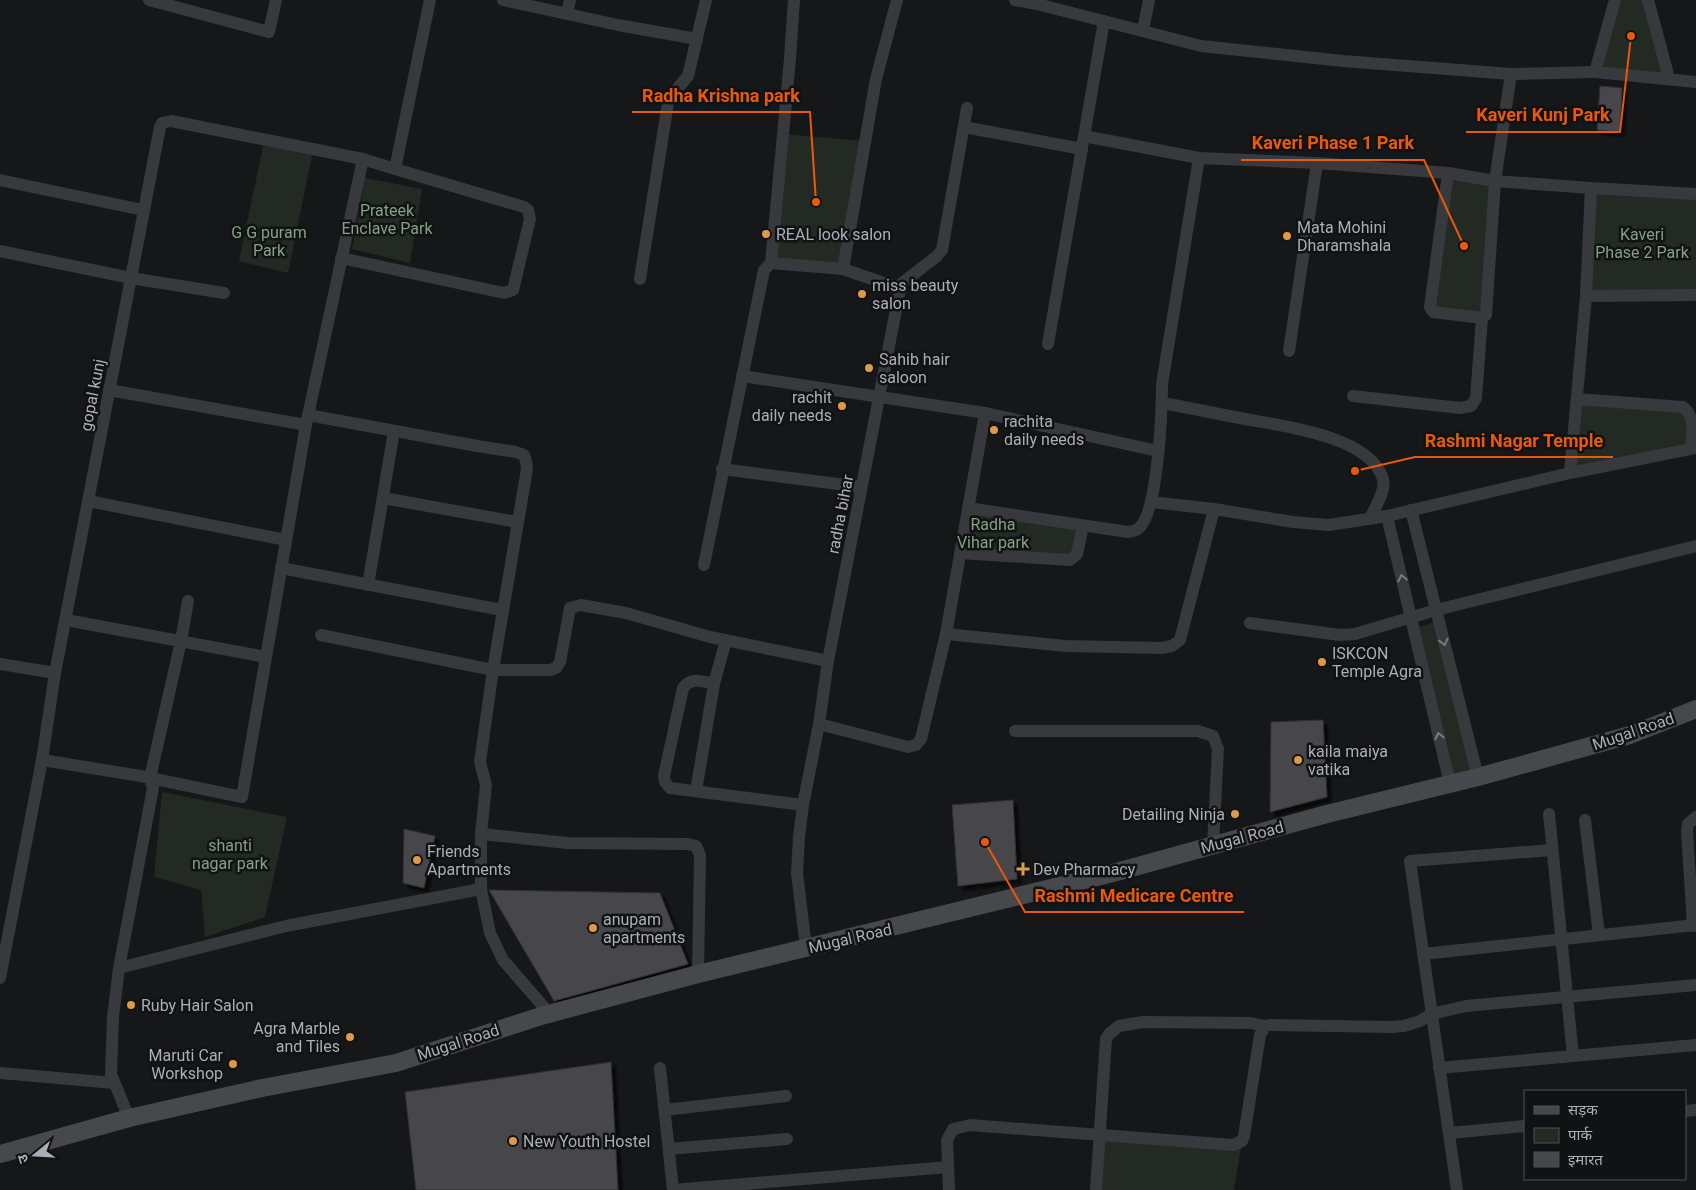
<svg xmlns="http://www.w3.org/2000/svg" width="1696" height="1190" font-family="Roboto,'Noto Sans Devanagari',sans-serif">
  <style>
    .green { fill: #232a23 }
    .building { fill: #46474b; stroke: #313134; filter: url(#shadow) }
    .lines { fill: none; stroke-linecap: round; stroke-linejoin: round }
    .street { stroke: #38393d; stroke-width: 12 }
    .secondary { stroke: #46484c; stroke-width: 18 }
    .oneway { stroke: #777a80 }
    .poi-dot { fill: #df9a47; stroke: #111213; stroke-width: 2 }
    .labels { text-anchor: middle; stroke-width: 5; stroke-linejoin: round; paint-order: stroke }
    .park-label { font-size: 16px; fill: #85a083; stroke: #111213 }
    .poi-label { font-size: 16px; fill: #aaafb7; stroke: #111213; text-anchor: start }
    .street-label { font-size: 16px; fill: #aaafb7; stroke: #111213 }
    .leader { fill: none; stroke: #e8590c; stroke-width: 2 }
    .callout-dot { fill: #e8590c; stroke: #111213; stroke-width: 2 }
    .callout-label { font-size: 18px; text-anchor: middle; font-weight: bold; fill: #e8590c; stroke: #111213; stroke-width: 5; stroke-linejoin: round; paint-order: stroke }
  </style>
  <defs>
    <filter id="shadow"><feDropShadow dx="4.5" dy="4.5" stdDeviation="1" flood-color="#0009"/></filter>
  </defs>
  <rect width="100%" height="100%" fill="#161718"/>
  <g class="green">
    <path d="M1615,0h33l21,78 -74,-6z"/>
    <path d="M783,134l82,7 -22,128 -72,-6z"/>
    <path d="M264,142l49,9 -25,122 -49,-12z"/>
    <path d="M1448,173l47,8 -13,137 -49,-6z"/>
    <path d="M365,178l57,11 -12,74 -58,-14z"/>
    <path d="M1591,188l105,6v101l-110,1z"/>
    <path d="M1577,399l110,11 4,38 -121,25z"/>
    <path d="M968,508l115,18 -8,31 -115,-4z"/>
    <path d="M1439,621l37,148 -28,7 -34,-148z"/>
    <path d="M162,792l125,25 -22,100 -60,20 -4,-47 -47,-13z"/>
    <path d="M1099,1134l143,7 -8,49h-138z"/>
  </g>
  <g class="building">
    <path d="M1600,86l22,2 -2,44 -23,-2z"/>
    <path d="M1323,720l4,77 -57,15 1,-90z"/>
    <path d="M1013,800l4,79 -59,7 -6,-81z"/>
    <path d="M404,829l31,7 -11,52 -21,-5z"/>
    <path d="M489,890l171,3 28,71 -134,37z"/>
    <path d="M611,1062l7,128h-202l-11,-98z"/>
  </g>
  <g class="lines">
    <g class="street">
      <path d="M149,0l120,32 7,-32"/>
      <path d="M503,0l115,25 79,14"/>
      <path d="M1015,0l22,4 164,42 142,15 168,13 84,-2"/>
      <path d="M1615,0l-20,72 101,10"/>
      <path d="M1648,0l21,78"/>
      <path d="M567,13l3,-13"/>
      <path d="M1143,30l6,-30"/>
      <path d="M964,127l118,22"/>
      <path d="M1084,136l115,22 118,5"/>
      <path d="M1448,173l-18,134 3,5 49,6"/>
      <path d="M0,180l143,30"/>
      <path d="M0,251l131,27 93,15"/>
      <path d="M341,258l163,35 9,-3 17,-71 -2,-9 -4,-3 -129,-38"/>
      <path d="M771,263l19,-204 4,-59"/>
      <path d="M843,269l33,-190 21,-79"/>
      <path d="M640,279l28,-176 3,-7 17,-20 18,-76"/>
      <path d="M1586,296l110,-1"/>
      <path d="M1048,344l56,-323"/>
      <path d="M1289,351l28,-188 131,10 47,8 96,7 105,6"/>
      <path d="M742,376l243,37 173,38"/>
      <path d="M109,390l197,35"/>
      <path d="M1353,396l107,12 11,-2 5,-8 6,-80 4,-3 9,-134 16,-107"/>
      <path d="M1577,399l106,8c13,10 9,27 8,41"/>
      <path d="M1163,403c27,5 55,11 82,16 38,7 125,17 138,60 3,12 -8,29 -13,39"/>
      <path d="M308,415l169,31 39,6 8,3 2,6 1,8 -34,201 -13,92 6,23 -5,49v55l9,44 13,27 46,53"/>
      <path d="M722,469l139,18"/>
      <path d="M1570,473l16,-177 5,-108"/>
      <path d="M383,498l134,24"/>
      <path d="M88,501l198,39"/>
      <path d="M1151,502l63,7 79,13 36,3 58,-9 183,-43 126,-25"/>
      <path d="M968,508l160,24c4,-1 8,-1 11,-4 19,-16 23,-118 23,-144l37,-226"/>
      <path d="M1411,510l67,267"/>
      <path d="M1387,516l63,268"/>
      <path d="M960,553l110,7 7,-6 6,-28"/>
      <path d="M704,565l60,-295 7,-7 72,6 58,20"/>
      <path d="M281,568l221,42"/>
      <path d="M368,585l26,-154"/>
      <path d="M188,601l-7,40 -31,137 92,19 64,-372 57,-266"/>
      <path d="M66,620l200,37"/>
      <path d="M1250,623l90,12 15,-1 81,-24 260,-64"/>
      <path d="M946,634l120,12 96,2 10,-2 8,-6 34,-131"/>
      <path d="M321,635l172,35h57l6,-2 4,-6 10,-54 11,-3 45,8 84,24 118,24"/>
      <path d="M0,664l55,9"/>
      <path d="M714,684l12,-44"/>
      <path d="M819,724l89,23 8,-2 5,-6 25,-105 39,-221"/>
      <path d="M1015,731h183l15,5 5,13 -5,96"/>
      <path d="M696,791l18,-107c-12,-3 -23,-7 -31,4l-19,88 1,6 5,6 133,17"/>
      <path d="M1549,814l24,242"/>
      <path d="M1585,820l14,115"/>
      <path d="M481,834l86,9 121,1 8,2 4,9 -2,119"/>
      <path d="M1693,926l-6,-95 1,-7 8,-7"/>
      <path d="M806,948l-9,-75 2,-36 4,-32 16,-81 9,-63 73,-377 36,-28 5,-6 25,-142"/>
      <path d="M1423,954l273,-29"/>
      <path d="M119,968l167,-42 195,-37"/>
      <path d="M0,978l42,-218"/>
      <path d="M660,1068l13,122"/>
      <path d="M1439,1068l257,-23"/>
      <path d="M0,1073l114,10"/>
      <path d="M665,1110l121,-14"/>
      <path d="M1685,1111l11,-1"/>
      <path d="M129,1118l-18,-44 2,-57 6,-49 34,-180 -3,-10 -3,-1 -105,-17 13,-87 105,-546 2,-4 9,-2 192,38 32,10 35,-169"/>
      <path d="M1449,1133l76,-7"/>
      <path d="M669,1149l118,-10"/>
      <path d="M673,1190l275,-23"/>
      <path d="M949,1190l-2,-50 6,-11 17,-4 263,20 9,-4 2,-5 16,-101 5,-9 4,-1 123,2 12,-1 16,-5 11,-7 35,-8 230,-21"/>
      <path d="M1096,1190l10,-151 3,-5 10,-8 24,-4 108,1 14,3"/>
      <path d="M1457,1190l-47,-329 142,-11"/>
    </g>
    <path class="secondary" d="M0,1154l129,-36 133,-30 134,-25 145,-47 157,-42 411,-100 218,-60 151,-37 152,-42 66,-26"/>
  </g>
  <defs><path id="oneway-chevron" d="M-2-3.5L2.5 0L-2 3.5" fill="none" stroke-width="1.6" stroke-linecap="round" stroke-linejoin="round" transform="scale(1.25)"/></defs>
  <g class="oneway">
    <use href="#oneway-chevron" transform="translate(1402 578) rotate(-103)"/>
    <use href="#oneway-chevron" transform="translate(1444 642) rotate(76)"/>
    <use href="#oneway-chevron" transform="translate(1439 736) rotate(-103)"/>
  </g>
  <g class="poi-dot">
    <circle cx="766" cy="234" r="5"/>
    <circle cx="1287" cy="236" r="5"/>
    <circle cx="862" cy="294" r="5"/>
    <circle cx="869" cy="368" r="5"/>
    <circle cx="842" cy="406" r="5"/>
    <circle cx="994" cy="430" r="5"/>
    <circle cx="1322" cy="662" r="5"/>
    <circle cx="1298" cy="760" r="5"/>
    <circle cx="1235" cy="814" r="5"/>
    <circle cx="417" cy="860" r="5"/>
    <path d="M1020.5 861.5h5v5h5v5h-5v5h-5v-5h-5v-5h5z"/>
    <circle cx="593" cy="928" r="5"/>
    <circle cx="131" cy="1005" r="5"/>
    <circle cx="350" cy="1037" r="5"/>
    <circle cx="233" cy="1064" r="5"/>
    <circle cx="513" cy="1141" r="5"/>
  </g>
  <g class="labels">
    <g class="park-label">
      <text x="387" y="216">Prateek<tspan x="387" dy="18">Enclave Park</tspan></text>
      <text x="269" y="238">G G puram<tspan x="269" dy="18">Park</tspan></text>
      <text x="1642" y="240">Kaveri<tspan x="1642" dy="18">Phase 2 Park</tspan></text>
      <text x="993" y="530">Radha<tspan x="993" dy="18">Vihar park</tspan></text>
      <text x="230" y="851">shanti<tspan x="230" dy="18">nagar park</tspan></text>
    </g>
    <g class="poi-label">
      <text x="1297" y="233">Mata Mohini<tspan x="1297" dy="18">Dharamshala</tspan></text>
      <text x="776" y="240">REAL look salon</text>
      <text x="872" y="291">miss beauty<tspan x="872" dy="18">salon</tspan></text>
      <text x="879" y="365">Sahib hair<tspan x="879" dy="18">saloon</tspan></text>
      <text x="832" y="403" text-anchor="end">rachit<tspan x="832" dy="18">daily needs</tspan></text>
      <text x="1004" y="427">rachita<tspan x="1004" dy="18">daily needs</tspan></text>
      <text x="1332" y="659">ISKCON<tspan x="1332" dy="18">Temple Agra</tspan></text>
      <text x="1308" y="757">kaila maiya<tspan x="1308" dy="18">vatika</tspan></text>
      <text x="1225" y="820" text-anchor="end">Detailing Ninja</text>
      <text x="427" y="857">Friends<tspan x="427" dy="18">Apartments</tspan></text>
      <text x="1033" y="875">Dev Pharmacy</text>
      <text x="603" y="925">anupam<tspan x="603" dy="18">apartments</tspan></text>
      <text x="141" y="1011">Ruby Hair Salon</text>
      <text x="340" y="1034" text-anchor="end">Agra Marble<tspan x="340" dy="18">and Tiles</tspan></text>
      <text x="223" y="1061" text-anchor="end">Maruti Car<tspan x="223" dy="18">Workshop</tspan></text>
      <text x="523" y="1147">New Youth Hostel</text>
    </g>
    <g class="street-label">
      <text transform="translate(92 395) rotate(-79)" y="6">gopal kunj</text>
      <text transform="translate(840 514) rotate(-79)" y="6">radha bihar</text>
      <text transform="translate(1633 731) rotate(-19)" y="6">Mugal Road</text>
      <text transform="translate(1242 837) rotate(-15)" y="6">Mugal Road</text>
      <text transform="translate(850 938) rotate(-13)" y="6">Mugal Road</text>
      <text transform="translate(458 1042) rotate(-18)" y="6">Mugal Road</text>
    </g>
  </g>
  <path class="leader" d="M816 202L810 112H632M1631 36L1620 132H1466M1464 246L1424 160H1241M1355 471L1415 457H1613M985 842L1025 912H1244"/>
  <g class="callout-dot">
    <circle cx="816" cy="202" r="5"/>
    <circle cx="1631" cy="36" r="5"/>
    <circle cx="1464" cy="246" r="5"/>
    <circle cx="1355" cy="471" r="5"/>
    <circle cx="985" cy="842" r="5"/>
  </g>
  <g class="callout-label">
    <text x="721" y="102">Radha Krishna park</text>
    <text x="1543" y="121">Kaveri Kunj Park</text>
    <text x="1333" y="149">Kaveri Phase 1 Park</text>
    <text x="1514" y="447">Rashmi Nagar Temple</text>
    <text x="1134" y="902">Rashmi Medicare Centre</text>
  </g>
  <rect x="1524" y="1090" width="162" height="90" fill="#111213" stroke="#4e5155"/>
  <rect x="1534" y="1106" width="25" height="8" fill="#46484c" stroke="#4e5155"/>
  <text x="1568" y="1115" font-size="15" fill="#aaafb7">सड़क</text>
  <rect x="1534" y="1128" width="25" height="15" fill="#232a23" stroke="#4e5155"/>
  <text x="1568" y="1140" font-size="15" fill="#aaafb7">पार्क</text>
  <rect x="1534" y="1152" width="25" height="15" fill="#46474b" stroke="#4e5155"/>
  <text x="1568" y="1165" font-size="15" fill="#aaafb7">इमारत</text>
  <g transform="translate(35 1155) rotate(252)" stroke="#111213" stroke-width="4" paint-order="stroke">
  <path d="M0-4L9 19L0 12L-9 19Z" fill="#aaafb7"/>
  <text y="-8" font-size="14" font-weight="bold" text-anchor="middle" fill="#aaafb7">उ</text>
  </g>
</svg>
